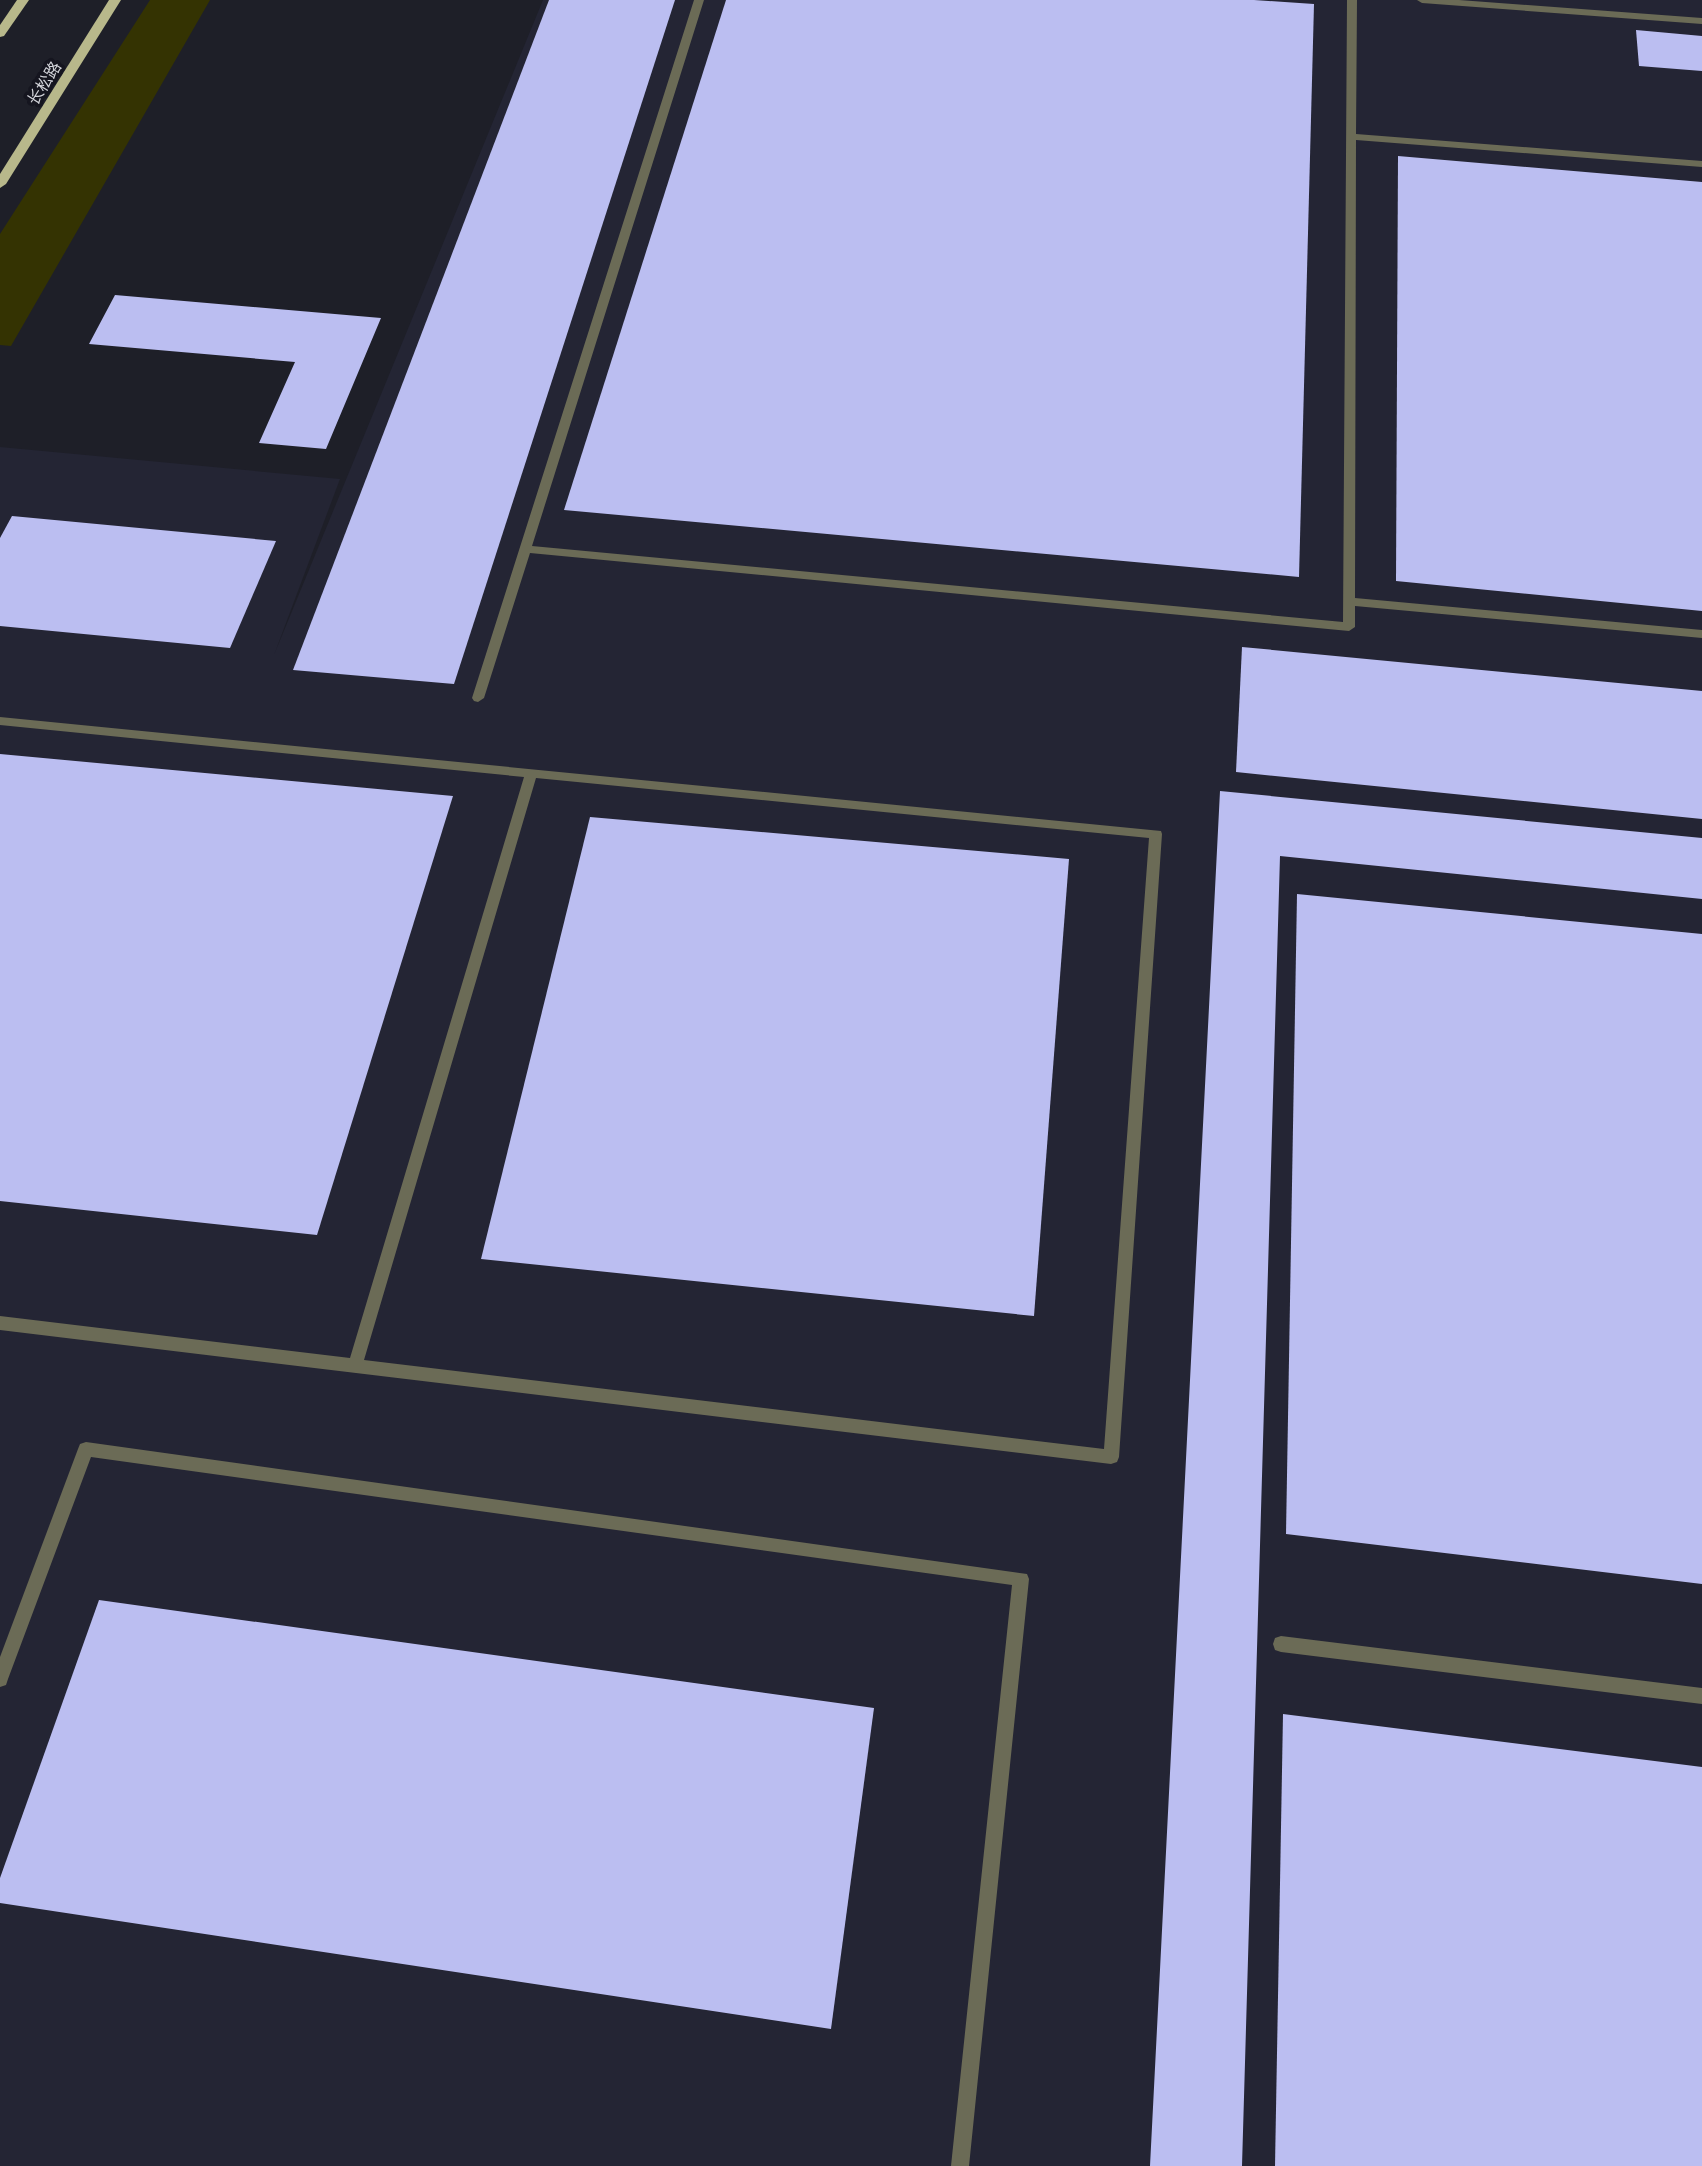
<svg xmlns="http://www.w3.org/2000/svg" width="1702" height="2166" font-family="'Source Sans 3','Noto Sans SC',sans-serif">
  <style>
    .built { fill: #242534 }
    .green { fill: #343302 }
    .building { fill: #bbbef1 }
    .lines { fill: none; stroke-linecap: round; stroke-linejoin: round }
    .service { fill: #6b6b56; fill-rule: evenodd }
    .primary { fill: #b8b88b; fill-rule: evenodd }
    .labels { text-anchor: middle; stroke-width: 7; stroke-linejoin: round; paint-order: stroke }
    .far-street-label { font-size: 16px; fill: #d2d3d9; stroke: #15151f }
  </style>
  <rect width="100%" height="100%" fill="#1e1f28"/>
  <path class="built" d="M543,0h1159v2166h-1702v-1719l340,32 -66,176z"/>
  <path class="green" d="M150,0h60l-199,346 -11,-1v-111z"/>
  <g class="building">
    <path d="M549,0h126l-221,684 -161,-14z"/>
    <path d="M726,0h528l60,4 -15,573 -735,-67z"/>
    <path d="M1636,30l66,6v35l-63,-5z"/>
    <path d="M1398,156l304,26v429l-306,-30z"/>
    <path d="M115,295l266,23 -55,131 -67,-6 36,-81 -206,-18z"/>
    <path d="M12,516l264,25 -46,107 -230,-22v-88z"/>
    <path d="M1242,647l460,44v128l-466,-47z"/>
    <path d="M0,754l453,42 -136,439 -317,-34z"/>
    <path d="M1220,791l482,47v61l-422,-43 -38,1310h-92z"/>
    <path d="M590,817l479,42 -35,457 -553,-57z"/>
    <path d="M1297,894l405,40v650l-416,-50z"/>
    <path d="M99,1600l775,108 -43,321 -831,-126v-25z"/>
    <path d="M1283,1714l419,53v399h-427z"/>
  </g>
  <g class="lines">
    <g class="service">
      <path d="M694,0h10l-172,546 811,76 4,-622h10l-1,134 346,27v6l-346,-27 -1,458 347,32v8l-347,-32v21l-6,4 -819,-78 -46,145 -6,4 -4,-1 -2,-3z"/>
      <path d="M1417,0h42l243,18v6l-280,-21z"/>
      <path d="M0,717l1161,114 1,3 -43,623 -2,5 -6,2 -1111,-134v-14l350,42 174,-581 -524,-52zM536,778l613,60 -45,611 -740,-89z"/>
      <path d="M86,1442l941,132 2,5 -60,587h-18l61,-581 -921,-128 -83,222 -2,6 -6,2v-30l78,-208 2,-5z"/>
      <path d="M1281,1636l421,52v16l-421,-52 -6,-2 -2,-6 2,-6z"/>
    </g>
    <g class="primary">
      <path d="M17,0h12l-25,36 -4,1v-12z"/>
      <path d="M109,0h12l-115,184 -6,4v-14z"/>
    </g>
  </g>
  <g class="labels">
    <g class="far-street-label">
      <text transform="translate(44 83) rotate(-58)" y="6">长松路</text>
    </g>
  </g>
</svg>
